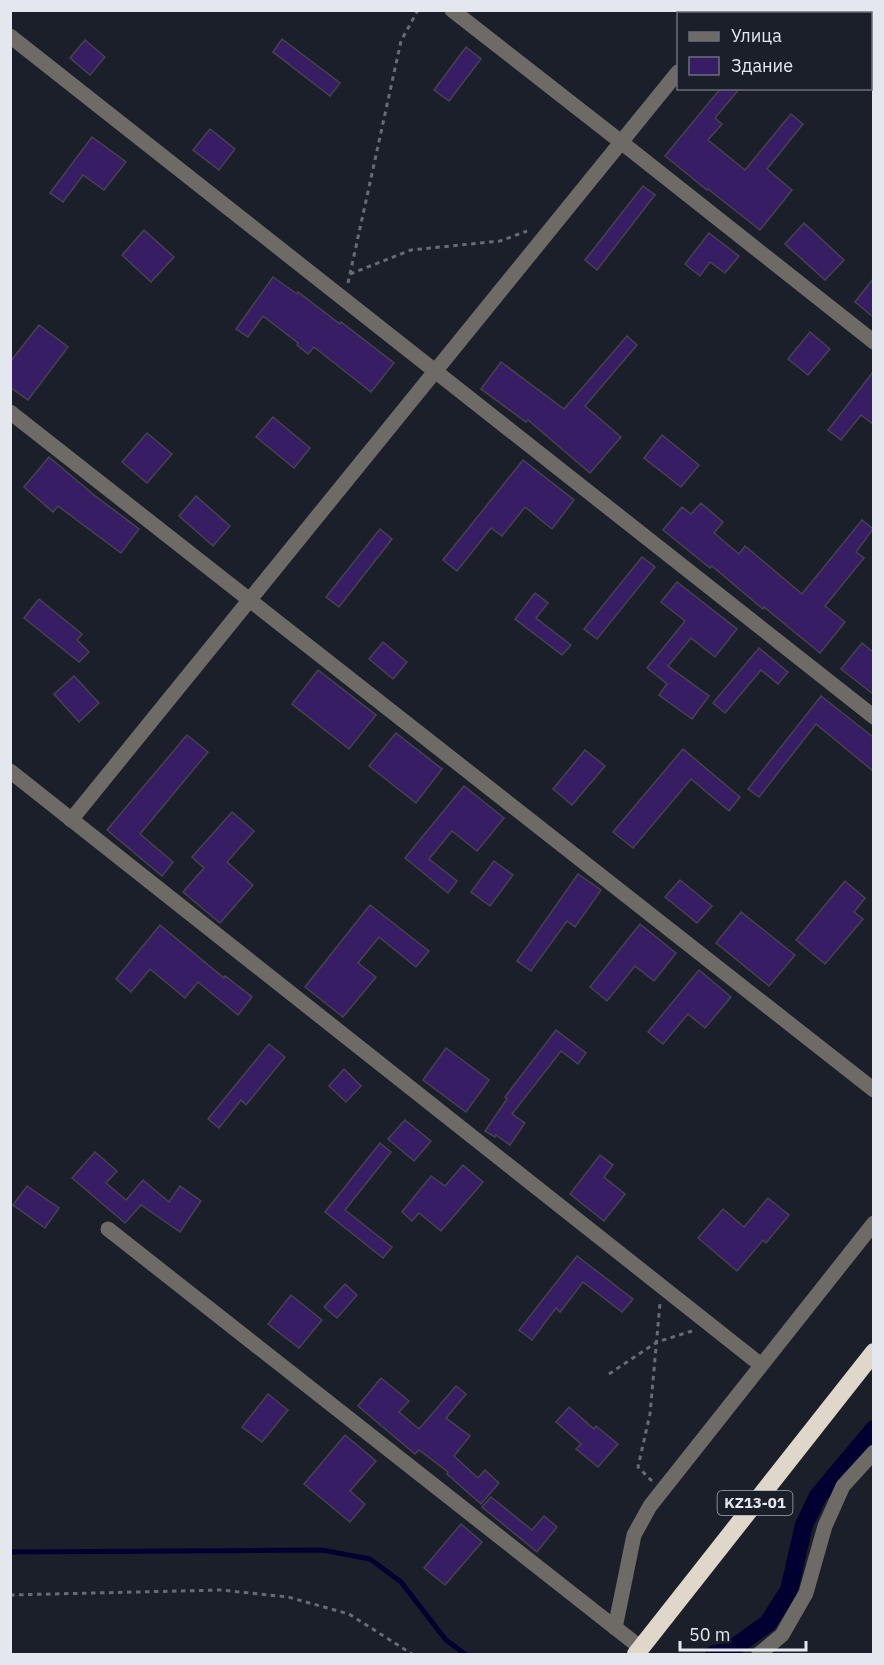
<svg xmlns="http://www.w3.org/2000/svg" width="884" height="1665" font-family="'IBM Plex Sans',sans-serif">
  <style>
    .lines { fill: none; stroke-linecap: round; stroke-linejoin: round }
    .stream { stroke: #000130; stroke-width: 5 }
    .canal { stroke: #000130; stroke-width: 18 }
    .building { fill: #371d64; stroke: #46434f; stroke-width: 1.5 }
    .path { stroke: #686b74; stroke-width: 3; stroke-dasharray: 4.5 4.5; stroke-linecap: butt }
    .minor { stroke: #6e6b66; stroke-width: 15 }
    .highway { stroke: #ded7ca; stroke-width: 18 }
    .labels { text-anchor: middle; stroke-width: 6; stroke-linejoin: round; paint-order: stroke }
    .shield { fill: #1b1f29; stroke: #a8abb3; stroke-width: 1.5 }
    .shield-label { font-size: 15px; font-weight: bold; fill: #e4e7ee }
  </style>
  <rect width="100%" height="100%" fill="#1b1f29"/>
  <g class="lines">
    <path class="stream" d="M10,1552l312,-2 48,9 31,23 45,58 19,14"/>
    <path class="canal" d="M714,1654l14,-2 40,-29 21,-33 15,-65 14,-29 56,-67"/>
  </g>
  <g class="building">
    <path d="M282,39l58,44 -10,13 -57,-44z"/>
    <path d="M85,40l20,17 -15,18 -20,-17z"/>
    <path d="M466,47l15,12 -32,42 -15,-11z"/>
    <path d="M721,88h19l-25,30 7,6 -14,16 37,30 46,-56 12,10 -36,45 25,21 -32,40 -52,-41 -1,1 -42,-34z"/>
    <path d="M210,129l25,20 -16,21 -26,-20z"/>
    <path d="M92,137l34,25 -22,28 -21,-15 -20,27 -13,-9z"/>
    <path d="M643,186l12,9 -58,75 -12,-10z"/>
    <path d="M804,223l40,37 -19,20 -40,-36z"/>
    <path d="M144,230l30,27 -23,25 -29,-27z"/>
    <path d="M709,233l30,23 -14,17 -15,-11 -10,14 -15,-12z"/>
    <path d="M273,277l24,17 1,-2 42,32 1,-2 53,41 -23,29 -57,-45 -6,7 -11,-9 1,-2 -35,-27 -15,21 -12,-8z"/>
    <path d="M873,279v38l-18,-15z"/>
    <path d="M39,325l29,22 -40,53 -18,-13v-25z"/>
    <path d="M810,332l20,17 -22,26 -20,-16z"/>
    <path d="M627,336l10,9 -52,61 36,31 -31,36 -62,-53 -2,2 -45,-33 20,-27 63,47z"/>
    <path d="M873,372v52l-12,-9 -20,25 -13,-10z"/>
    <path d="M273,417l37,31 -16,20 -38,-31z"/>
    <path d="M147,433l25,21 -25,29 -25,-21z"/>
    <path d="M662,435l37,30 -18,22 -37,-29z"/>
    <path d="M49,457l45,38 45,34 -18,24 -63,-47 -5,6 -29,-25z"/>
    <path d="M523,460l51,40 -22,29 -27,-22 -23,29 -11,-8 -34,43 -14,-11z"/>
    <path d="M196,496l34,30 -17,20 -34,-30z"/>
    <path d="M701,503l22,19 -9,11 25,21 6,-8 57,48 60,-74 11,9 -17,23 8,6 -39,48 20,16 -25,31 -56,-46 -1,2 -51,-43 -2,2 -47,-38 19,-23 9,7z"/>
    <path d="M380,529l12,10 -53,68 -13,-10z"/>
    <path d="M642,557l13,10 -58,72 -13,-10z"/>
    <path d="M677,582l60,47 -22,28 -24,-19 -23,28 41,30 -17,23 -33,-24 8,-11 -20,-16 38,-47 -24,-19z"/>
    <path d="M535,593l13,10 -12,15 35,27 -9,10 -47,-36z"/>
    <path d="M39,599l43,35 -5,6 12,12 -10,10 -55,-44z"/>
    <path d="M383,642l24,20 -14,17 -24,-20z"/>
    <path d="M862,643l11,9v42l-32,-25z"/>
    <path d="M759,648l29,24 -10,12 -17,-14 -36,43 -12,-10z"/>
    <path d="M318,670l58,45 -27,34 -57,-45z"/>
    <path d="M74,676l25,27 -20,19 -25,-28z"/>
    <path d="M821,696l52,41v34l-57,-47 -57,73 -11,-8z"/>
    <path d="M396,733l46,36 -26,34 -47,-37z"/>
    <path d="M187,735l21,17 -68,82 33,28 -11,14 -55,-46z"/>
    <path d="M683,749l57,48 -11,14 -38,-32 -58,69 -20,-16z"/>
    <path d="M585,750l20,16 -33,39 -19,-16z"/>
    <path d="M464,786l40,32 -27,33 -25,-20 -23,28 28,22 -9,12 -43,-35z"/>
    <path d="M232,812l22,19 -27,31 26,23 -33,38 -37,-31 21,-24 -12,-11z"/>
    <path d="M494,861l19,14 -23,31 -19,-14z"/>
    <path d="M578,874l23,16 -26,37 -8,-6 -36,50 -14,-10z"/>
    <path d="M680,880l32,26 -15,17 -32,-26z"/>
    <path d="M845,881l20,17 -11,14 9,7 -38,45 -29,-24z"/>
    <path d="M370,905l59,46 -13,16 -37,-30 -21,26 18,14 -33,40 -38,-30z"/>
    <path d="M741,912l54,43 -26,31 -53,-43z"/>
    <path d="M640,924l36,29 -22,28 -19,-15 -28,35 -17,-14z"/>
    <path d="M160,925l64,53 1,-2 27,21 -14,18 -40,-33 -13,16 -35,-29 -19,23 -15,-13z"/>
    <path d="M699,970l32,27 -26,31 -17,-14 -25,30 -15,-12z"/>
    <path d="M556,1030l30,23 -8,11 -17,-13 -49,63 13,9 -15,22 -14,-10 -1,2 -10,-6 22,-32 -2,-2z"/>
    <path d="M269,1044l16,13 -39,48 -5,-5 -22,28 -11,-9z"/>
    <path d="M446,1048l43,32 -23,32 -43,-32z"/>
    <path d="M344,1069l17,17 -15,16 -17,-16z"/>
    <path d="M405,1120l26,21 -17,20 -26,-22z"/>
    <path d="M380,1143l11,9 -46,58 47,37 -9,11 -58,-46z"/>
    <path d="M95,1152l22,19 -11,12 20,17 17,-20 26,22 11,-16 21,15 -21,31 -39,-27 -16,18 -53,-45z"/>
    <path d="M600,1155l13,10 -9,12 21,17 -21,27 -34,-27z"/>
    <path d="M463,1165l20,17 -42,49 -22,-18 -7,8 -10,-9 29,-36 14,10z"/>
    <path d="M27,1186l32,22 -14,20 -32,-23z"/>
    <path d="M768,1198l21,17 -23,28 -3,-3 -26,31 -39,-33 25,-29 21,18z"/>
    <path d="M577,1256l56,43 -11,13 -39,-30 -23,30 -4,-4 -24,32 -13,-10z"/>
    <path d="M345,1284l12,11 -20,23 -13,-11z"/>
    <path d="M291,1295l31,25 -23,28 -31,-24z"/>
    <path d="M381,1378l28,23 -10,11 20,17 37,-43 10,8 -20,24 24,18 -16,20 24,22 7,-8 14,13 -18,21 -34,-30 1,-2 -29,-22 -4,4 -57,-48z"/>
    <path d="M268,1394l20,16 -26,32 -20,-15z"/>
    <path d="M569,1407l25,22 2,-3 22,18 -20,23 -22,-18 5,-5 -25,-22z"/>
    <path d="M345,1435l31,26 -26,30 15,13 -15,18 -46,-38z"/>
    <path d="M491,1497l41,33 12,-14 13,11 -20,25 -55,-45z"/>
    <path d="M461,1524l21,18 -37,43 -21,-17z"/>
  </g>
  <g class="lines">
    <g class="path">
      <path d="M350,274l61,-24 89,-9 27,-10"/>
      <path d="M348,283l53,-242 17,-31"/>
      <path d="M609,1374l48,-32 35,-11"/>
      <path d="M652,1481l-14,-14 12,-53 10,-111"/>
      <path d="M10,1595l211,-5 67,7 61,17 63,40"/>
    </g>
    <g class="minor">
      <path d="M452,10l169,132 253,200"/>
      <path d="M726,14l2,-4"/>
      <path d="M10,36l864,681"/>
      <path d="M10,412l864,678"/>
      <path d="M10,771l751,594"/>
      <path d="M71,820l607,-748"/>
      <path d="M108,1229l533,419"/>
      <path d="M615,1628l19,-93 16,-29 224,-283"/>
      <path d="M759,1654l23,-19 24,-42 19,-67 18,-40 31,-34"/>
    </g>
    <path class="highway" d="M636,1654l238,-302"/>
  </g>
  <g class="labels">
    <rect class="shield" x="717.5" y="1491" width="75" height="24" rx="4.5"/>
    <g class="shield-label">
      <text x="755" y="1508">KZ13-01</text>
    </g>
  </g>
  <rect width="884" height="1665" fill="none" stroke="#e4e7ee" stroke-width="24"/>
  <rect x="677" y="12" width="195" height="78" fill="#1b1f29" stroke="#6b6f78" stroke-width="1.5"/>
  <rect x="689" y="32" width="30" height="9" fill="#6e6b66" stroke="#6b6f78" stroke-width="1.5"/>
  <text x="731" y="42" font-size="18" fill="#e4e7ee">Улица</text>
  <rect x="689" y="57" width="30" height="18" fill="#371d64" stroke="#6b6f78" stroke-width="1.5"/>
  <text x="731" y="72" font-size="18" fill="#e4e7ee">Здание</text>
  <path d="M680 1641v9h126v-9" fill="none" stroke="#e4e7ee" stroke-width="3"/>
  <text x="689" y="1641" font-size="18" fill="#e4e7ee" stroke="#1b1f29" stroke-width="4.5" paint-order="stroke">50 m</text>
</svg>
